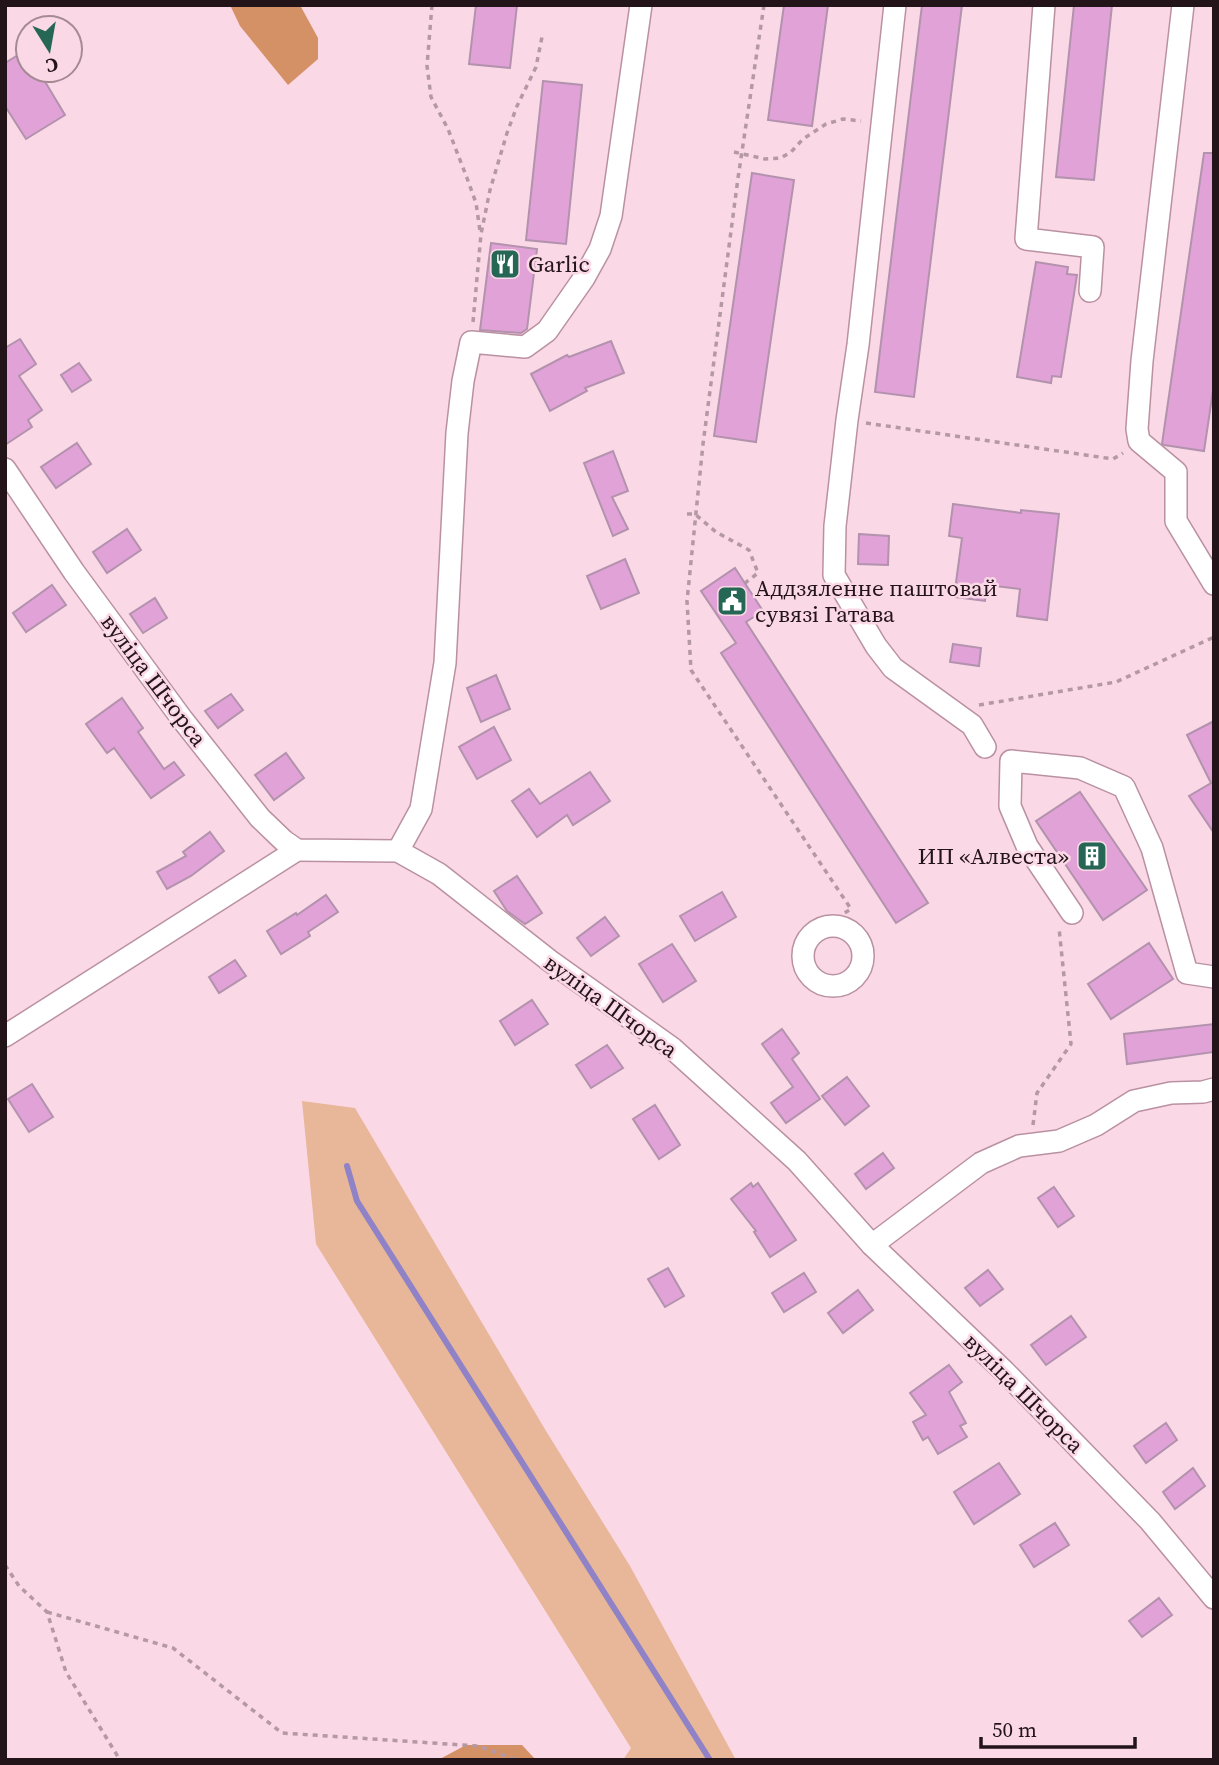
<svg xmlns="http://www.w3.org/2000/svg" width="1219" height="1765" font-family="'Source Serif 4',serif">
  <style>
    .green { fill: #e8b79a }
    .forest { fill: #d59166 }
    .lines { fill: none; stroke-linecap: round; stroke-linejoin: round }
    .stream { stroke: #8f82c6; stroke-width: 6 }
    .building { fill: #e1a2d7; stroke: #b292ad; stroke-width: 2 }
    .minor-casing { stroke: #ba91a2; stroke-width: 24 }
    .path { stroke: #b498a3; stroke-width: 3.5; stroke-dasharray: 5 5; stroke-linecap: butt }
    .minor { stroke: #fff; stroke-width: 21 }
    .labels { text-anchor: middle; stroke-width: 5; stroke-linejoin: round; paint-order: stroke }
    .poi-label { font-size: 23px; fill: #23141a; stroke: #fbd8e6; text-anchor: start }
    .street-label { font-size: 23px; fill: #23141a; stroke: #fbd8e6 }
  </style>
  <rect width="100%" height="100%" fill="#fbd8e6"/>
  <path class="green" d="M302,1101l53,7 191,323 84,135 106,194h-113l8,-12 -315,-504z"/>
  <g class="forest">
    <path d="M230,5h70l18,33v21l-30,26 -48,-59z"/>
    <path d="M466,1745h56l14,15h-98z"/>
  </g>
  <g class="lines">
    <path class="stream" d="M347,1166l10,35 353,559"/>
  </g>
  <g class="building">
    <path d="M476,5h41l-7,63 -41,-4z"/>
    <path d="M784,5h44l-16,121 -44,-6z"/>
    <path d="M922,5h40l-48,392 -39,-5z"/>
    <path d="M1074,5h38l-18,175 -38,-3z"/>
    <path d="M28,49v21h10l27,45 -39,24 -21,-33v-43z"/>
    <path d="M543,81l39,4 -16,159 -40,-4z"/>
    <path d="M1204,153h10v231l-10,67 -40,-6 -2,-1z"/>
    <path d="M752,173l42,7 -38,262 -42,-6z"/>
    <path d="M491,243l46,6 -10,80 -6,4 -41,-3z"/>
    <path d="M1036,262l32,5 -1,7 10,1 -16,102 -9,-1 -1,7 -34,-6z"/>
    <path d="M20,339l16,25 -17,12 23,34 -14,10 4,7 -27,18v-97z"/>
    <path d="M611,341l13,32 -39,15 2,3 -37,20 -19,-37 36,-19 2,2z"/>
    <path d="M79,363l12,17 -19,12 -11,-17z"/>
    <path d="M77,443l14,21 -35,24 -15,-21z"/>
    <path d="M613,451l15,40 -16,6 16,32 -15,7 -29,-73z"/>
    <path d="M953,504l68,9v-3l38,4 -12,106 -30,-4 3,-27 -33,-4 -2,16 -31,-4 8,-59 -13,-2z"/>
    <path d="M127,529l14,21 -34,23 -14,-21z"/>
    <path d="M859,534l30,2 -1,29 -30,-1z"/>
    <path d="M625,559l14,34 -38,16 -14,-33z"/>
    <path d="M735,568l28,43 -17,11 182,281 -32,20 -175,-270 15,-10 -35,-52z"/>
    <path d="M52,585l14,20 -40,27 -13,-19z"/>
    <path d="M155,598l12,20 -24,15 -13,-19z"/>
    <path d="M953,644l28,4 -2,18 -29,-4z"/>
    <path d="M496,675l14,34 -29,13 -14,-34z"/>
    <path d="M231,694l12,16 -25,18 -13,-17z"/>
    <path d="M122,698l21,30 -5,4 26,37 10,-7 10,13 -33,23 -37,-50 -7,5 -21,-29z"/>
    <path d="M1214,721v112l-25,-37 22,-13 -24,-48z"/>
    <path d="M494,727l17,33 -34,19 -18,-32z"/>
    <path d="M286,753l18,25 -30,22 -19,-25z"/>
    <path d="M590,772l20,29 -37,24 -6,-10 -30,22 -25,-36 17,-12 11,15z"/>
    <path d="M1080,792l67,98 -44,30 -67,-99z"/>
    <path d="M210,832l14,19 -33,25 -24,13 -10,-17 29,-16 -3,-4z"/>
    <path d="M517,876l25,37 -17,11 -18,-13 -13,-20z"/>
    <path d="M722,892l14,25 -41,24 -15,-25z"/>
    <path d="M326,895l12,17 -30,20 2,4 -29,18 -14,-23 29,-18 1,2z"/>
    <path d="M605,917l14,19 -28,20 -14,-18z"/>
    <path d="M1149,943l24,36 -62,40 -23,-35z"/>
    <path d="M672,944l24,37 -33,21 -24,-38z"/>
    <path d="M235,960l11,16 -27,17 -10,-16z"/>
    <path d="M532,1000l16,24 -33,21 -15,-24z"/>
    <path d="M1214,1024v28l-87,12 -3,-30z"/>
    <path d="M782,1029l17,24 -7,6 28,40 -34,24 -15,-20 22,-16 -31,-43z"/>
    <path d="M607,1045l16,23 -32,20 -15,-23z"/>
    <path d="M847,1077l22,29 -24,19 -23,-29z"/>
    <path d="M32,1084l21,33 -24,15 -21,-33z"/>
    <path d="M655,1105l25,40 -21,14 -26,-40z"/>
    <path d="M883,1153l11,15 -28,21 -11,-15z"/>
    <path d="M751,1183l2,4 5,-4 38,57 -26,17 -16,-25 2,-1 -25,-32z"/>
    <path d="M1054,1187l20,29 -16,11 -20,-29z"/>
    <path d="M668,1268l16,28 -19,11 -17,-28z"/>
    <path d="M988,1270l15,19 -23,17 -15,-18z"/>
    <path d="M804,1273l12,19 -32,20 -12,-19z"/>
    <path d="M858,1290l15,20 -30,23 -15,-20z"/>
    <path d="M1071,1316l15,21 -40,28 -15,-20z"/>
    <path d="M949,1365l13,17 -13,10 17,31 -6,3 7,11 -29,17 -10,-17 -5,3 -10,-18 13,-7 -16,-22z"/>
    <path d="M1166,1423l11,17 -31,23 -12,-17z"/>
    <path d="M999,1463l21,31 -46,30 -20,-32z"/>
    <path d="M1193,1468l12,18 -30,23 -12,-17z"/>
    <path d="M1055,1523l14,22 -35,22 -14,-22z"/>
    <path d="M1159,1598l13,17 -30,22 -13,-16z"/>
  </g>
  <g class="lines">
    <g class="minor-casing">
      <g id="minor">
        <path d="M895,5l-37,340 -11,75 -12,106 -1,49 42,71 17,22 79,57 13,22"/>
        <path d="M1044,5l-18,234 67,8 -3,44"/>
        <path d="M1183,5l-41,356 -5,68 2,12 37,31v49l38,63"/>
        <path d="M5,469l69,103 108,147 78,99 24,23 13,9 101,1 41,23 111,87 122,87 125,113 75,84 132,126 146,150 64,77"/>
        <path d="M398,851l23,-42 24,-146 12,-230 6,-52 8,-39 54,5 22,-16 37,-53 16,-29 11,-33 30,-211"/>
        <path d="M1072,913l-45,-67 -17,-40 1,-45 69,7 44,19 28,61 35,125 27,4"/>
        <circle cx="833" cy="956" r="30"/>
        <path d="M5,1036l292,-186"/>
        <path d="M872,1245l109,-82 38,-17 40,-5 37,-16 38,-24 37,-8 32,-1 11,-3"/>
      </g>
    </g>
    <g class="path">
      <path d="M432,5l-5,61 4,31 17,32 19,49 9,25 4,28"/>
      <path d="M764,5l-26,173 -35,266 -16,157 4,69 160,239 -10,6"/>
      <path d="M734,152l31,7 16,-1 10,-6 12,-13 23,-15 17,-5 18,2"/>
      <path d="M473,322l8,-88 9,-44 17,-57 10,-27 19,-39 6,-30"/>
      <path d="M866,423l247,36 10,-6"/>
      <path d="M687,514h8l21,18 33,18 9,23 -13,10"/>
      <path d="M979,705l137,-23 98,-45"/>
      <path d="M1033,1125l4,-32 34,-49 -12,-116"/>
      <path d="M5,1565l14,21 28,26 19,60 54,88"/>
      <path d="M47,1612l126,36 109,85 196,13 39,14"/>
    </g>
    <use href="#minor" class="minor"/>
  </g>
  <defs>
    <g id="restaurant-square" transform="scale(1.575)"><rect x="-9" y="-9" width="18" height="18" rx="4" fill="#256654" stroke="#fbd8e6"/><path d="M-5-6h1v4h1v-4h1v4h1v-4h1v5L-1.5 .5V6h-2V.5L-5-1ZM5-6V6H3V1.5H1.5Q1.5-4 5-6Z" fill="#fff"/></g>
    <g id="civic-square" transform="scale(1.575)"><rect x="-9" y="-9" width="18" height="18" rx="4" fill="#256654" stroke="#fbd8e6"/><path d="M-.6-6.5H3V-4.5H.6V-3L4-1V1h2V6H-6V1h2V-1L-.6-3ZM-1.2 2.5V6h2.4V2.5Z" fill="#fff"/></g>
    <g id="building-square" transform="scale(1.575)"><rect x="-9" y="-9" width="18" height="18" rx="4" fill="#256654" stroke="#fbd8e6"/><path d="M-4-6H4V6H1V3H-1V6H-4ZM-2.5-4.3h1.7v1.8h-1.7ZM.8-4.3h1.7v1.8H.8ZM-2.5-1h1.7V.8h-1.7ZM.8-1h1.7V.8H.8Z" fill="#fff"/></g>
  </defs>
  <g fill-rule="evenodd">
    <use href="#restaurant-square" x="505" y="264"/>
    <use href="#civic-square" x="732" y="601"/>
    <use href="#building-square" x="1092" y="856"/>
  </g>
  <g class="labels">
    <g class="poi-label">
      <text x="528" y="272">Garlic</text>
      <text x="755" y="596">Аддзяленне паштовай<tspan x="755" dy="26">сувязі Гатава</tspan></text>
      <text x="1069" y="864" text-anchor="end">ИП «Алвеста»</text>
    </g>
    <g class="street-label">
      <text transform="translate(154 680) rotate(53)" y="8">вуліца Шчорса</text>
      <text transform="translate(611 1006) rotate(36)" y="8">вуліца Шчорса</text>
      <text transform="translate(1024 1393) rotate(45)" y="8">вуліца Шчорса</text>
    </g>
  </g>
  <rect width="1219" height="1765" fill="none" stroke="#23141a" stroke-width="14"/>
  <g transform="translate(49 49) rotate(169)"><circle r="33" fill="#fbd8e6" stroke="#a58a94" stroke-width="2"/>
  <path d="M0-5L12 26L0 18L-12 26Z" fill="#256654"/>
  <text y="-10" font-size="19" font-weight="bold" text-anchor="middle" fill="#23141a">С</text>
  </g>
  <path d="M981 1737v10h154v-10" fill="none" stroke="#23141a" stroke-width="3.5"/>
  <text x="992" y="1737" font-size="21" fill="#23141a" stroke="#fbd8e6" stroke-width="5" paint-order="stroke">50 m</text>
</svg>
